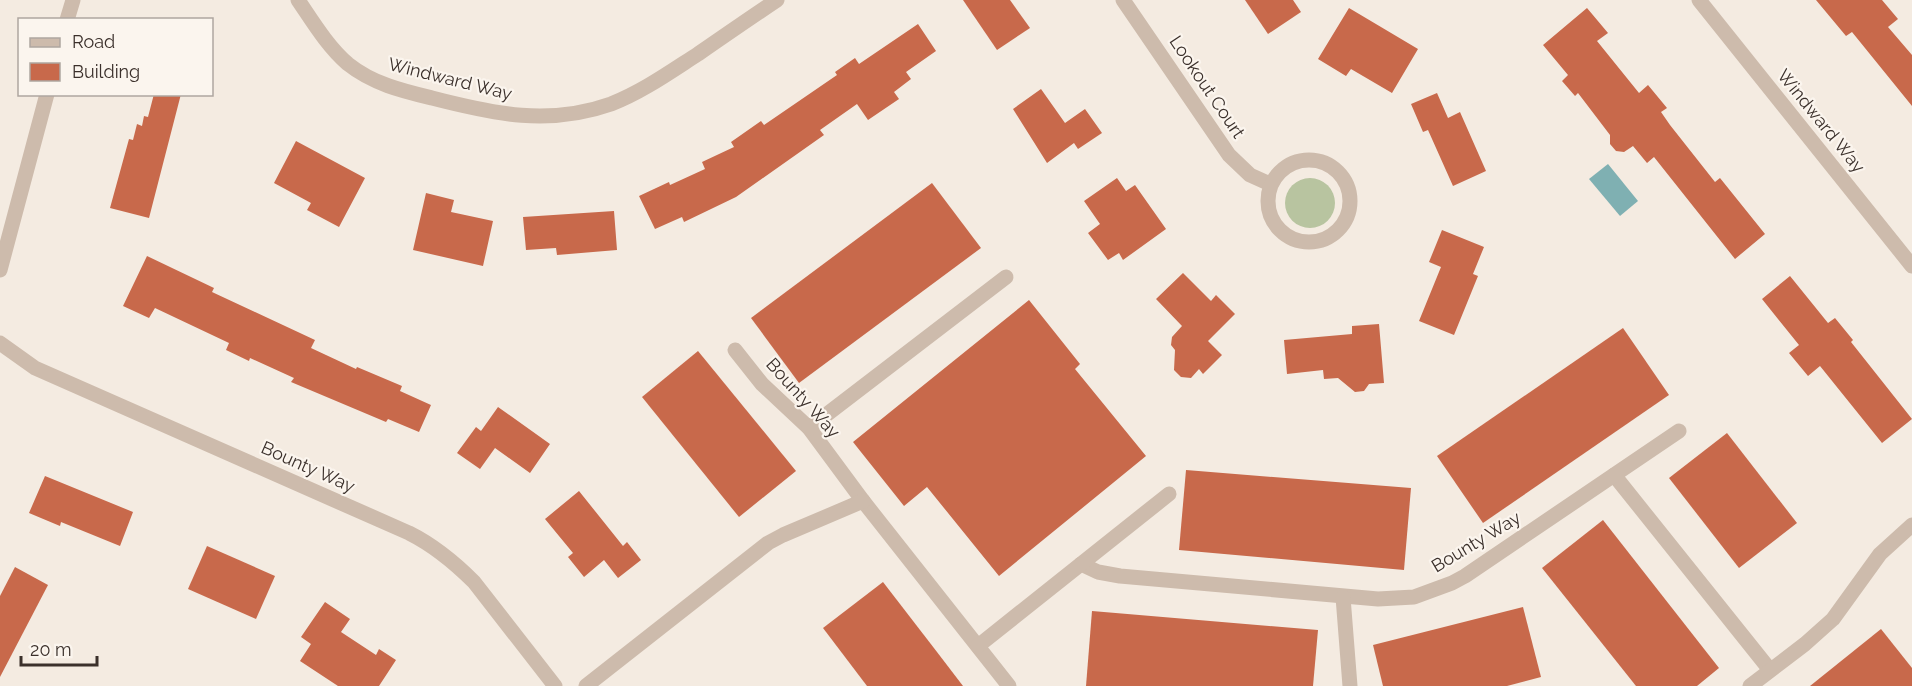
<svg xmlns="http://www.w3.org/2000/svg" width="1912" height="686" font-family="Raleway,sans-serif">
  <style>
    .green { fill: #b8c4a0 }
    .water { fill: #7fb0b2 }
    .building { fill: #c8694b }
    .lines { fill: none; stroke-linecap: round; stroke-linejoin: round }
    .street { stroke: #cdbbac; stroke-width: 15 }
    .labels { text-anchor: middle; stroke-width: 4.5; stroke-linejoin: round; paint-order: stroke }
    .street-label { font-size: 18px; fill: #3b302b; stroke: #fbf5ee }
  </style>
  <rect width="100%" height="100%" fill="#f4ebe1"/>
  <circle class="green" cx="1310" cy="203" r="25"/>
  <path class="water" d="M1608,164l30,37 -18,15 -31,-37z"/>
  <g class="building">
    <path d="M963,0h47l20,28 -33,22z"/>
    <path d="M1245,0h48l8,12 -33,22z"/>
    <path d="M1816,0h66l16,19 -10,8 24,28v51l-60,-74 -6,4z"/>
    <path d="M1349,8l69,41 -26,44 -41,-24 -5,7 -28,-17z"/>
    <path d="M1587,8l21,25 -11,8 42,52 9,-8 19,23 -6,4 9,13 45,57 5,-4 45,56 -30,25 -81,-102 -7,6 -14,-17 -9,6 -8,-1 -6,-7v-9l-32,-42 -3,3 -13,-15 6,-6 -25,-30z"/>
    <path d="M918,24l18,27 -30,21 5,7 -17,13 5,7 -31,21 -11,-16 -37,26 4,5 -88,62 -52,25 -2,-5 -27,12 -16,-33 30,-14 1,3 35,-16 -3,-7 32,-15 -3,-5 30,-21 3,4 73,-50 -2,-3 20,-14 4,6z"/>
    <path d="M1041,89l24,34 20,-14 17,24 -24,16 -4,-6 -27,20 -34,-54z"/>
    <path d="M1437,93l11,25 12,-6 26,59 -33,15 -25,-56 -5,2 -12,-28z"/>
    <path d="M154,94h27l-32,124 -39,-10 19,-69 4,1 4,-16 5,2 2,-10 4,1z"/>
    <path d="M296,141l69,37 -26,49 -32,-17 4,-7 -37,-20z"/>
    <path d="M1117,178l9,13 9,-6 31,44 -43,31 -4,-7 -11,7 -20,-27 12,-9 -16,-23z"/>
    <path d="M932,183l49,65 -182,135 -48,-65z"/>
    <path d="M426,193l28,7 -3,12 42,9 -10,45 -70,-16z"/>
    <path d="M614,211l3,39 -60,5 -1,-7 -30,2 -3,-33z"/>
    <path d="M1442,230l42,17 -11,27 5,2 -24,59 -35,-14 22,-54 -12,-5z"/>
    <path d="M147,256l67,32 -2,4 103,48 -4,8 45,21 1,-2 45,19 -2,5 31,14 -12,27 -31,-13 -2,3 -95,-40 3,-4 -44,-20 -1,3 -23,-11 3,-7 -74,-35 -6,10 -26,-12z"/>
    <path d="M1183,273l28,28 5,-6 19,19 -27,27 14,14 -19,19 -4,-5 -8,9 -10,-1 -7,-7 1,-20 -4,-5 1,-8 10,-11 -26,-27z"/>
    <path d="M1790,276l38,47 7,-5 18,22 -2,2 61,77 -30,24 -62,-77 -12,10 -19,-23 10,-8 -37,-46z"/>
    <path d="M1029,300l51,64 -5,5 71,87 -147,120 -72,-89 -23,19 -51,-64z"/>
    <path d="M1379,324l5,59 -15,1 -5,7 -9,1 -17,-14 -14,1 -1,-9 -36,4 -3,-34 68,-6v-8z"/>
    <path d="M1623,328l46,67 -186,128 -46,-67z"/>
    <path d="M698,351l98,120 -57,46 -97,-120z"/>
    <path d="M498,407l52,37 -20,29 -35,-25 -15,21 -23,-16 19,-26 5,4z"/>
    <path d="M1727,433l70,90 -58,45 -70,-90z"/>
    <path d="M1186,470l225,18 -7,82 -225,-20z"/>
    <path d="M45,476l88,36 -13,34 -59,-24 -1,4 -31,-13z"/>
    <path d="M579,491l44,55 4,-4 14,18 -23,18 -14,-18 -20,17 -16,-20 5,-4 -28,-34z"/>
    <path d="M1603,520l116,148 -22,18h-61l-94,-118z"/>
    <path d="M207,546l68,30 -19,43 -68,-30z"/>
    <path d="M15,567l33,18 -48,92v-81z"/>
    <path d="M883,582l54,70 26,34h-96l-44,-58z"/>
    <path d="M325,602l25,17 -9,13 35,23 3,-6 17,11 -17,26h-41l-38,-25 11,-17 -10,-7z"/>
    <path d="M1523,607l18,70 -34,9h-124l-10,-41z"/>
    <path d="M1092,611l226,19 -5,56h-227z"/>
    <path d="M1881,629l31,39v18h-102z"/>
  </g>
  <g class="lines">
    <g class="street">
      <path d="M298,0c15,22 30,47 50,64 25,20 55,27 84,34 62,16 117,28 179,6 31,-12 59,-32 87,-50 26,-18 52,-36 79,-54"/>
      <path d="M1123,0l106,155 21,20 20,9"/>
      <path d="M1699,0l213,266"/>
      <path d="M67,20l6,-20"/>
      <circle cx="1309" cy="201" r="41"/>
      <path d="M0,270l47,-176"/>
      <path d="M0,343l35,25 374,165c24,12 46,30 65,49l81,104"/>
      <path d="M735,350l27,34 47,44 54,73 146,185"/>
      <path d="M809,428l197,-151"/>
      <path d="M1614,475l156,195"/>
      <path d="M1081,564l17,8 22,4 258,23 36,-2 38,-14 13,-7 214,-145"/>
      <path d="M1343,597l7,89"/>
      <path d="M978,646l191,-152"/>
      <path d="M586,686l182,-143 15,-8 80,-34"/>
      <path d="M1750,686l55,-42 28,-25 47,-65 32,-29"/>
    </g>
  </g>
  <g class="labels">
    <g class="street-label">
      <text transform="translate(450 79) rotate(14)" y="6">Windward Way</text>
      <text transform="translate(1207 87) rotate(56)" y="6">Lookout Court</text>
      <text transform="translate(1821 121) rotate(51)" y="6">Windward Way</text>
      <text transform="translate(803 398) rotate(48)" y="6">Bounty Way</text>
      <text transform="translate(308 467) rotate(24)" y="6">Bounty Way</text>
      <text transform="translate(1476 542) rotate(-31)" y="6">Bounty Way</text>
    </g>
  </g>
  <rect x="18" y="18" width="195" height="78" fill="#fbf5ee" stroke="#aea6a0" stroke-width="1.5"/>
  <rect x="30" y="38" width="30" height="9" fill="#cdbbac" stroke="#aea6a0" stroke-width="1.5"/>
  <text x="72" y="48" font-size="18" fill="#3b302b">Road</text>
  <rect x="30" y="63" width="30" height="18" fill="#c8694b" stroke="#aea6a0" stroke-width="1.5"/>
  <text x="72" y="78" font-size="18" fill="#3b302b">Building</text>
  <path d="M21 656v9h76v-9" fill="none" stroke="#3b302b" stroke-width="3"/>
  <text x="30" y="656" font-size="18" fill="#3b302b" stroke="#fbf5ee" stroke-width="4.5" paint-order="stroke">20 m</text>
</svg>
